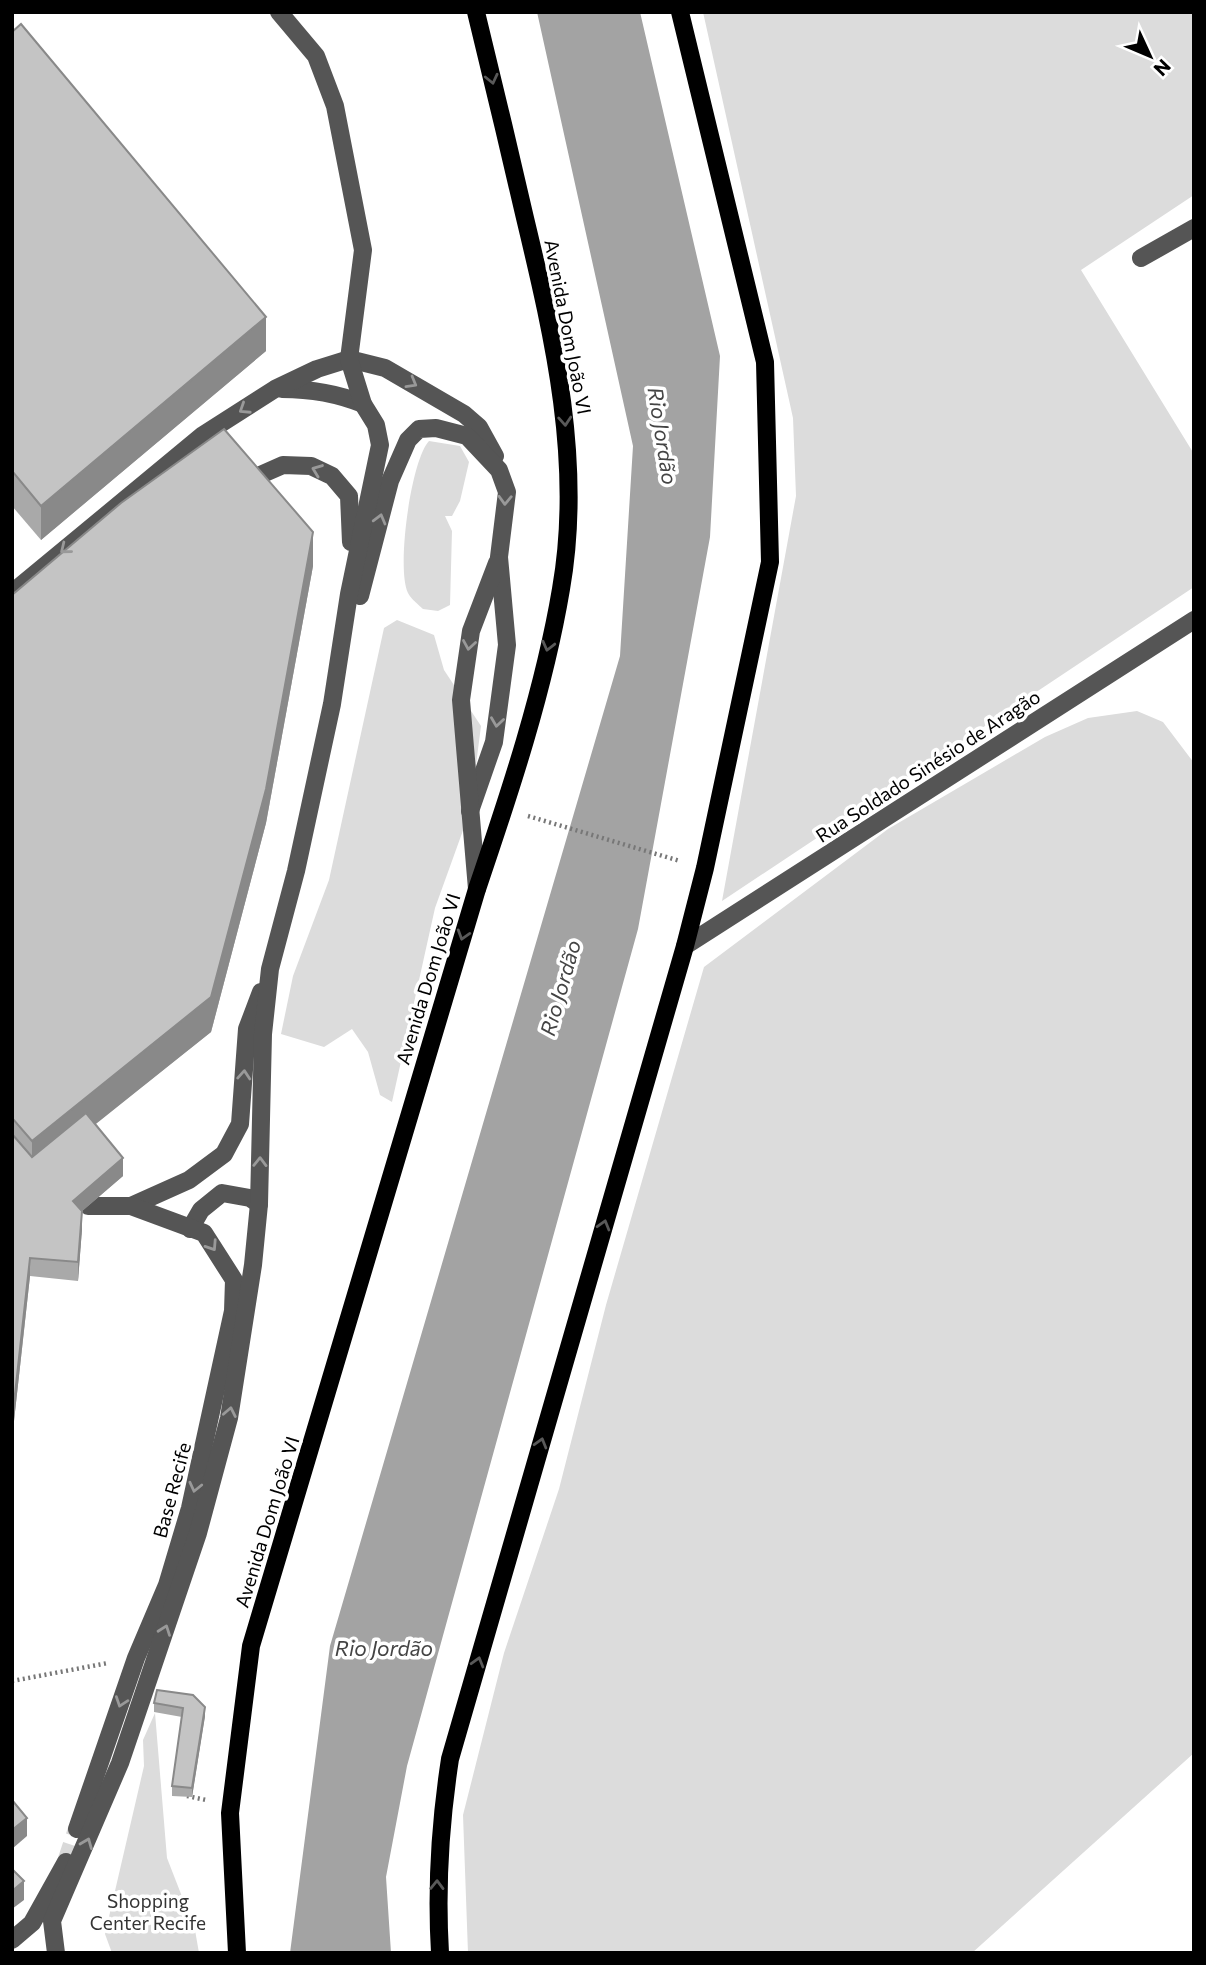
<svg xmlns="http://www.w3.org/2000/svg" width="1206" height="1965" font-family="Commissioner,sans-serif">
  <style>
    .green { fill: #dcdcdc }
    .water { fill: #a3a3a3 }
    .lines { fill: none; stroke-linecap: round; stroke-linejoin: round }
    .minor-tunnel { stroke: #d9d9d9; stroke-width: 18; stroke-dasharray: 18 9; stroke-linecap: butt }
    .path { stroke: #777; stroke-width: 4.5; stroke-dasharray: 2 3.5; stroke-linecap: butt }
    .minor { stroke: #555; stroke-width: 18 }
    .major { stroke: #000; stroke-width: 18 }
    .wall { fill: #a9a9a9 }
    .shaded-wall { fill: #898989 }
    .building { fill: #c4c4c4; stroke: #898989; stroke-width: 2 }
    .oneway { stroke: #595959 }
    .oneway2 { stroke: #999 }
    .labels { text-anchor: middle; stroke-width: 7; stroke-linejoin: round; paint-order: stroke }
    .street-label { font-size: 19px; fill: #000; stroke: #fff }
    .park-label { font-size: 19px; fill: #333; stroke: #fff }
    .water-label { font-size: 21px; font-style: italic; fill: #444; stroke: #fff }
  </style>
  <rect width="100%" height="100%" fill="#fff"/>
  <g class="green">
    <path d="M703,12h491v183l-113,75 113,184v133l-472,314 74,-405 -3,-78z"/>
    <path d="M429,441l31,5 9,16 -9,39 -8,15h-7l7,15 -2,74 -12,6 -15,-2c-4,-4 -12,-10 -15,-16 -12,-24 3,-133 21,-152z"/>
    <path d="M397,620l37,15 10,35 37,56 -11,85 -35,97 -43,194 -12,-7 -12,-43 -16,-23 -28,18 -43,-13 12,-58 36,-96 55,-252z"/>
    <path d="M1137,711l26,11 31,41v990l-222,200h-504l-5,-138 41,-162 55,-164 47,-184 98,-338 184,-138 157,-92 43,-19z"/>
    <path d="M155,1713l12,145 28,72 4,23h-87l-7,-19 39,-168 -1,-26z"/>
  </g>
  <path class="water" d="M537,12h103l80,344 -10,181 -72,392 -231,837 -21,111 5,76h-101l40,-307 290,-990 13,-210z"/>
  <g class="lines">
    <path class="minor-tunnel" d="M66,1862l11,-33"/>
    <g class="path">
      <path d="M528,816l152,45"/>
      <path d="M12,1681l96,-18"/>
      <path d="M187,1796l19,4"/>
    </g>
    <g class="minor">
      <path d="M1141,258l53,-30"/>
      <path d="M282,389c29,0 54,4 81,15"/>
      <path d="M242,483l41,-18 28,1 21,10 17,20 2,46"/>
      <path d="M12,593l191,-158 72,-46 42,-20 32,-10 36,9 79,46 15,13 16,29"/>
      <path d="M360,596l30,-115 18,-41 11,-11 17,-1 31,8 32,34 8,22 -8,65 8,88 -13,97 -24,69"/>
      <path d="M477,889l-16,-189 10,-69 26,-68"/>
      <path d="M685,946l509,-326"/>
      <path d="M131,1206l58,-26 35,-26 16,-30 7,-95 14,-37"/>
      <path d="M190,1229l11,-19 21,-17 28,5 9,6"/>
      <path d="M77,1829l59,-171 31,-73 23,-77 43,-197 1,-31 -30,-47 -73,-27h-43"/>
      <path d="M12,1940l20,-17 34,-61"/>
      <path d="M56,1953l-4,-32 68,-158 78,-230 31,-115 24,-153 6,-61 4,-170 7,-65 26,-98 36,-167 17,-110 31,-149 -4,-20 -13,-21 -14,-45 14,-109 -28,-144 -19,-50 -37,-44"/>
    </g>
    <g class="major">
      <path d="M237,1953l-7,-140 21,-167 226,-757c33,-97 67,-199 84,-300 22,-125 -7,-250 -36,-371 -16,-69 -32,-137 -49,-206"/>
      <path d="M440,1953c-4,-67 0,-129 10,-194l235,-813 20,-78 65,-306 -5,-200 -85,-350"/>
    </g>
  </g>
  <g class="wall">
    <path d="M12,32l254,319 -225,189 -29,-34z"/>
    <path d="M313,566l-47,257 -55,209 -116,92 28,52 -41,35v18l-4,52 -48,-5 -18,163v-844z"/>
    <path d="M157,1690l48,26 -13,81 -20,-1v-10l10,-69 -28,-5v-9z"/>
  </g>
  <g class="shaded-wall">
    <path d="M266,317v34l-225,189v-34z"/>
    <path d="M313,532v34l-47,257 -55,209 -179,143v-34z"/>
    <path d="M123,1158v18l-50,43v-18z"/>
    <path d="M82,1211v18l-4,52v-19z"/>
    <path d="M30,1258v18l-18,163v-18z"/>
    <path d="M205,1707v9l-13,81v-9z"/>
    <path d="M27,1818v18l-15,13v-19z"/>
    <path d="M24,1881v19l-12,9v-18z"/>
  </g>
  <g class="building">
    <path d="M21,24l245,293 -225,189 -29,-35v-439z"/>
    <path d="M224,429l89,103 -47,257 -55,208 -179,144 -20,-23v-523l109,-92z"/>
    <path d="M86,1113l37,45 -50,43 9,10 -4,51 -48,-4 -18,163v-287l20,23z"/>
    <path d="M157,1690l36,5 12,12 -13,81 -20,-2 11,-78 -29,-5z"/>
    <path d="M12,1800l15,18 -15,12z"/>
    <path d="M12,1869l12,12 -12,10z"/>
  </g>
  <defs><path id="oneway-chevron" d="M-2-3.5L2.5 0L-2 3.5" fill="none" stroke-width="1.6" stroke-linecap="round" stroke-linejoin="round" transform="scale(1.75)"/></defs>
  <g class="oneway">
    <use href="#oneway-chevron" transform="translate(492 79) rotate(77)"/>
    <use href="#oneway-chevron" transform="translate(565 421) rotate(86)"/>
    <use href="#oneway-chevron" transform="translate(548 646) rotate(104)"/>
    <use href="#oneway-chevron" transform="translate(463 935) rotate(107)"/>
    <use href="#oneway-chevron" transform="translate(604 1225) rotate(-74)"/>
    <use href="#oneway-chevron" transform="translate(541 1443) rotate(-74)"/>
    <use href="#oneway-chevron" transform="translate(478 1662) rotate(-74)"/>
    <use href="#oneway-chevron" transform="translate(437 1885) rotate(-89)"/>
  </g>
  <g class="oneway2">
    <use href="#oneway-chevron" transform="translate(412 383) rotate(30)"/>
    <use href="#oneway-chevron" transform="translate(244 409) rotate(147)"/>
    <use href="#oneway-chevron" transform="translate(317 470) rotate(-159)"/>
    <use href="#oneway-chevron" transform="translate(505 500) rotate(92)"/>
    <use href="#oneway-chevron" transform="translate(380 519) rotate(-75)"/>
    <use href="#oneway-chevron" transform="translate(65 549) rotate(141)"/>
    <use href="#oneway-chevron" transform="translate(469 645) rotate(99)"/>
    <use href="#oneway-chevron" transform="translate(497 722) rotate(98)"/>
    <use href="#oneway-chevron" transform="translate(244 1075) rotate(-86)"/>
    <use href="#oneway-chevron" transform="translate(260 1162) rotate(-89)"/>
    <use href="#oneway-chevron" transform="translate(212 1246) rotate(57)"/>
    <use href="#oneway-chevron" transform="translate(230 1412) rotate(-79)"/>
    <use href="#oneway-chevron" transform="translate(195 1487) rotate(103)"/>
    <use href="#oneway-chevron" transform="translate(165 1630) rotate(-70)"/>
    <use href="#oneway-chevron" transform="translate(121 1702) rotate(109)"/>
    <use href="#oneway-chevron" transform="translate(87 1843) rotate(-68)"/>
  </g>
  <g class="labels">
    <g class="street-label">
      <text transform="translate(568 327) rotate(79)" y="7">Avenida Dom João VI</text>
      <text transform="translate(928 766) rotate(-33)" y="7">Rua Soldado Sinésio de Aragão</text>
      <text transform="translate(428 979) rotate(-73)" y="7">Avenida Dom João VI</text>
      <text transform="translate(172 1490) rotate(-75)" y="7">Base Recife</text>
      <text transform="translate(267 1522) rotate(-73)" y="7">Avenida Dom João VI</text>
    </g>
    <g class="park-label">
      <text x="148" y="1908">Shopping<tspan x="148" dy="22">Center Recife</tspan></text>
    </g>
    <g class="water-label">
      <text transform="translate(662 436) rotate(81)" y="7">Rio Jordão</text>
      <text transform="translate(561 988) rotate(-74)" y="7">Rio Jordão</text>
      <text x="384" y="1656">Rio Jordão</text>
    </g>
  </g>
  <rect width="1206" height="1965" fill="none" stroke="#000000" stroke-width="28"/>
  <g transform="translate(1150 56) rotate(134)" stroke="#ffffff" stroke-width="5" paint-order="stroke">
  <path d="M0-5L12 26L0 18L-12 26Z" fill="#000000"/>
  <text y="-10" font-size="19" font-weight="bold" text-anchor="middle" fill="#000000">N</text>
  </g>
</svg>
